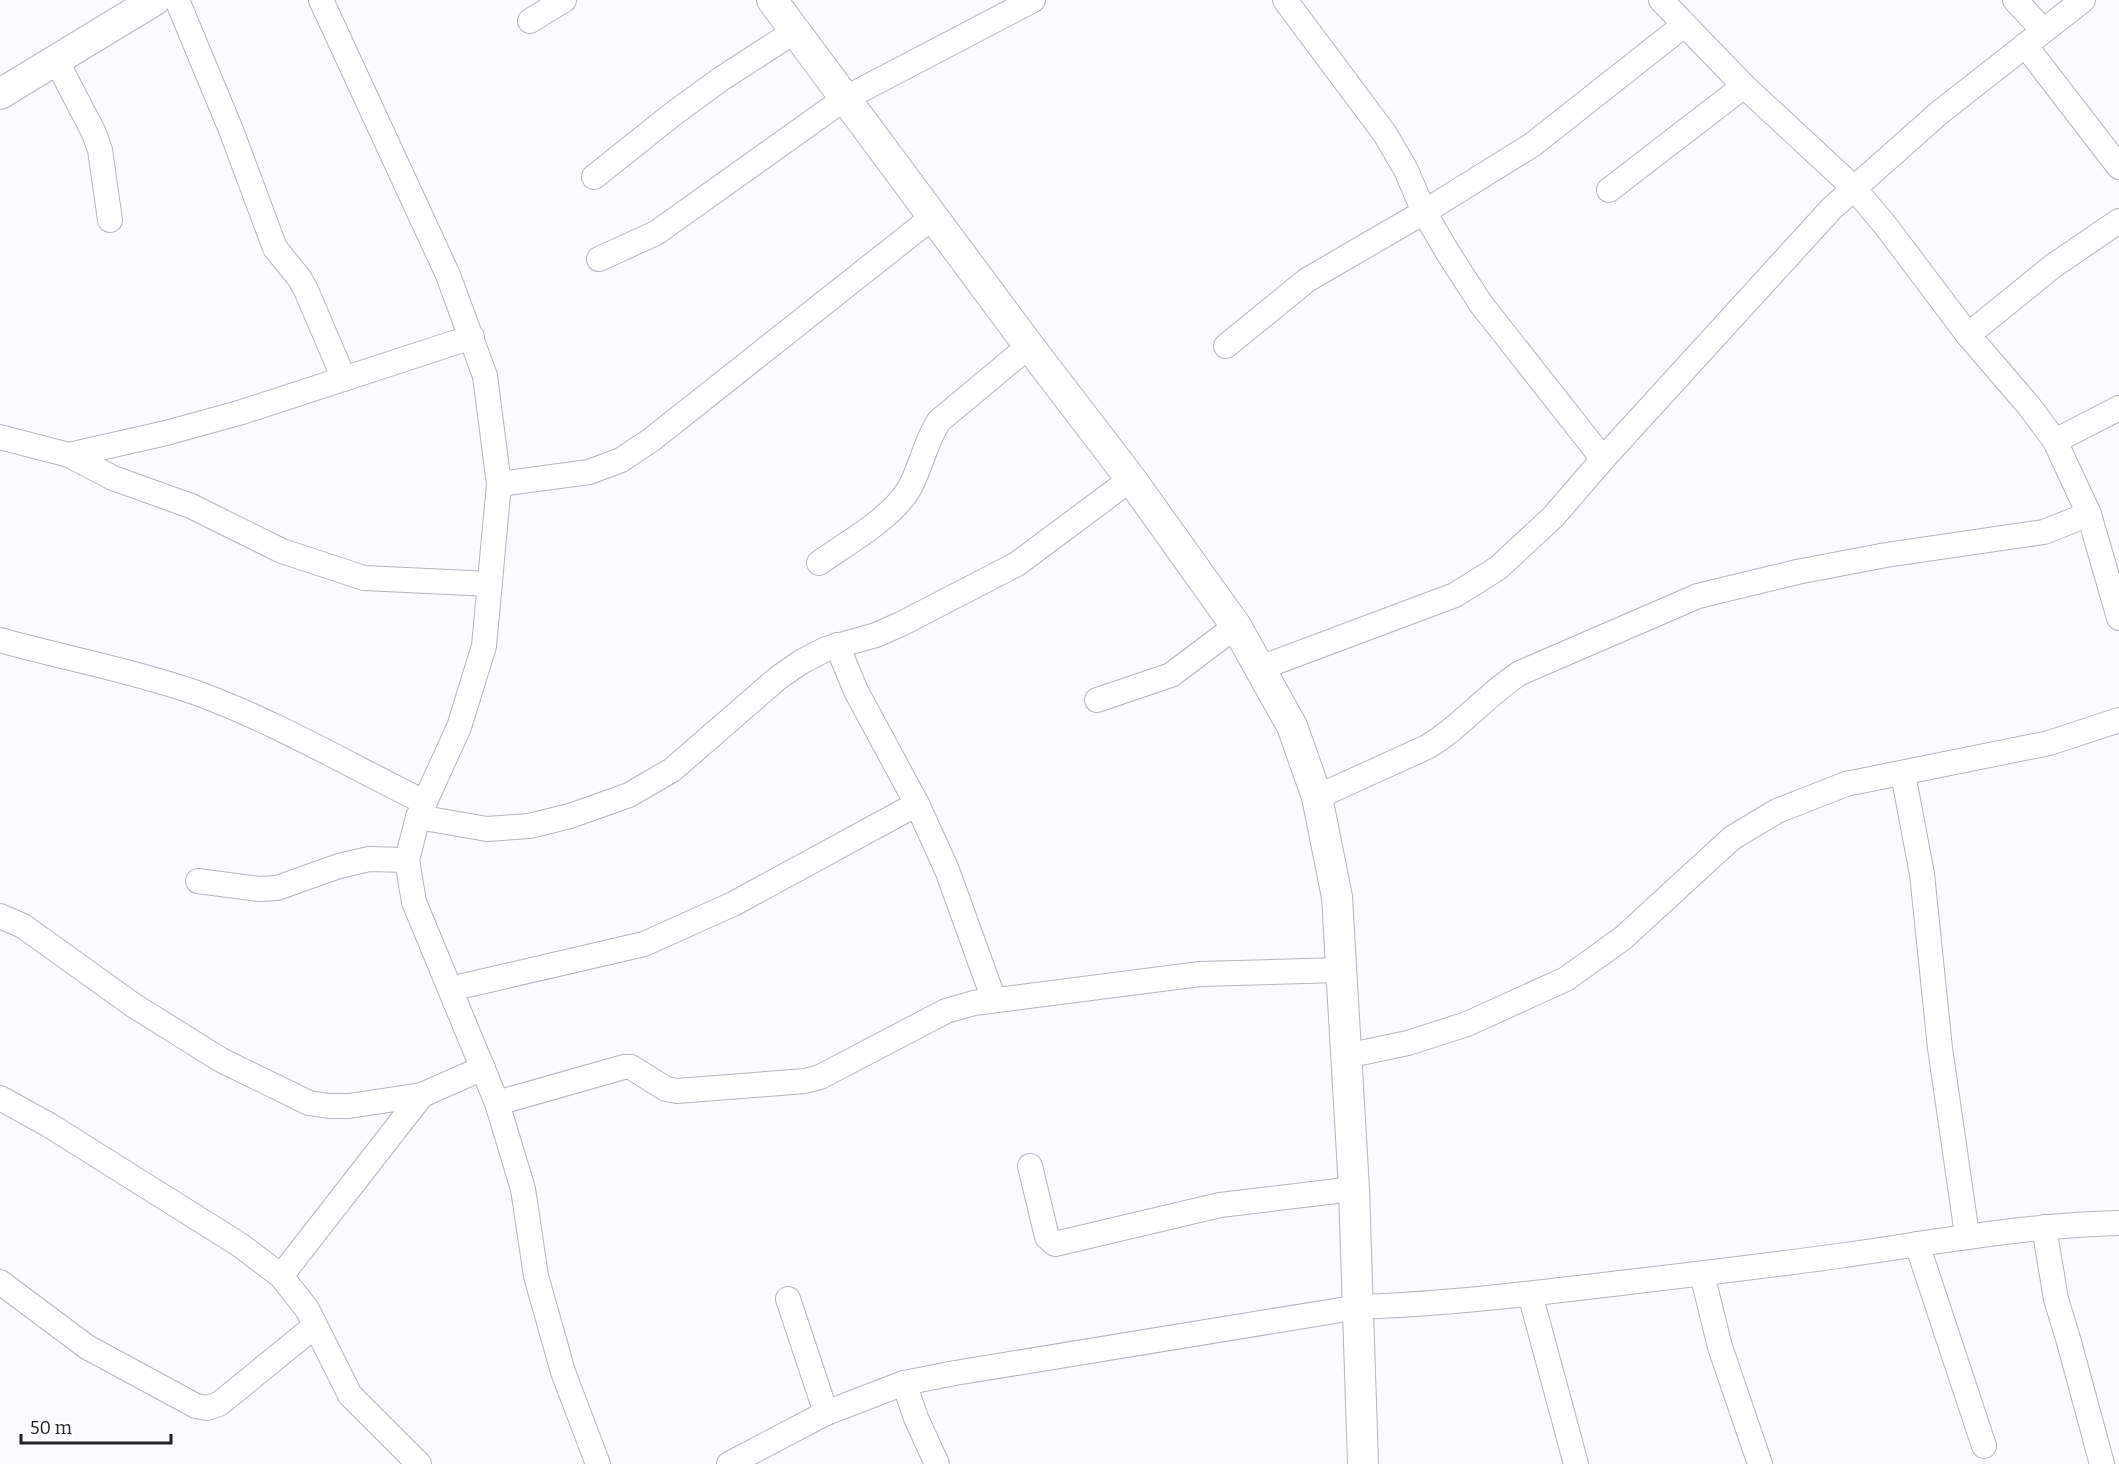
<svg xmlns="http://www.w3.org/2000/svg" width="2119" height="1464" font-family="Bitter,serif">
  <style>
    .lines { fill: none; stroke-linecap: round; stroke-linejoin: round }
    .minor-casing { stroke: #b6b5be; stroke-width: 26 }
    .tertiary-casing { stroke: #b6b5be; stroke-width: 32 }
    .minor { stroke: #fff; stroke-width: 24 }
    .tertiary { stroke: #fff; stroke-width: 30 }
  </style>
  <rect width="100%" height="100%" fill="#fbfafe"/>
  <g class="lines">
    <g class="minor-casing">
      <g id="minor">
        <path d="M177,0l54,130 44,118 25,31 6,11 38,89"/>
        <path d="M321,0l127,275 37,101 14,108 -15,162 -25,81 -41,90 -11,43 7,42 83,201 26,86 13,87 27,96 35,92"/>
        <path d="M1285,0l100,134 21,36 18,42 24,41 33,51 122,155"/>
        <path d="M1661,0l83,86 110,102 31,37 83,110 61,71 26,35 34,73 30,104"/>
        <path d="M2015,0l28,30"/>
        <path d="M530,21l34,-21"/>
        <path d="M2025,45l94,122"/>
        <path d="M56,60l38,73 6,17 10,70"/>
        <path d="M594,177l79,-63 48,-35 74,-48"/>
        <path d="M1609,190l135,-104"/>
        <path d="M599,259l57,-26 188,-134 189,-99"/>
        <path d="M1968,335l85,-69 66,-45"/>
        <path d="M1226,346l81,-66 117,-68 108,-67 152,-120"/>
        <path d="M0,437l69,18 44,23 78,28 91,45 82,27 126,6"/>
        <path d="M2055,441l64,-33"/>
        <path d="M69,455l97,-22 76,-21 230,-75"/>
        <path d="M499,484l90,-12 32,-12 30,-20 283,-224"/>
        <path d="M819,563c28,-20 72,-44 90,-74 12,-21 16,-47 30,-68l90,-75"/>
        <path d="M0,640c64,18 131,30 194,52 78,28 155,73 230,110"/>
        <path d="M837,645l19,46 61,113 30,66 47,130"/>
        <path d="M1260,668l195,-73 43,-27 55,-51 50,-58 229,-251 107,-95 144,-113"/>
        <path d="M1097,700l74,-25 65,-49"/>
        <path d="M1903,774l19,100 18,174 27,187"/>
        <path d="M1317,797l110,-50c34,-20 59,-52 93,-74l178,-77 99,-24 89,-17 158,-23 45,-18"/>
        <path d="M418,817l69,12 42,-3 41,-10 59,-21 43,-25 106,-92 23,-16 25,-13 50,-14 25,-11 116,-60 114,-85"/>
        <path d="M198,881l61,8 18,-1 62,-22 30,-7 38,1"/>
        <path d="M0,916l23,10 110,79 88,55 88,43 20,3h20l73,-11 61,-27"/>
        <path d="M450,989l194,-45 89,-40 184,-100"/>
        <path d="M1346,1056l62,-13 59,-19 99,-45 57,-41 109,-100 45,-27 69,-27 203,-41 70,-23"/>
        <path d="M0,1098l49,27 191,120 41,31 26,33 43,86 69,69"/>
        <path d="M497,1103l127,-36h7l35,22 11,2 128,-10 15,-4 126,-66 28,-8 226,-29 141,-4"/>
        <path d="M1030,1166l17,71 8,7 165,-39 134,-16"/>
        <path d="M2044,1227l12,72 13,43 33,122"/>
        <path d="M1917,1244l67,202"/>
        <path d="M1702,1274l18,73 40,117"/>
        <path d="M281,1276l141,-181"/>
        <path d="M0,1282l87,65 109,59 11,2 12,-4 96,-78"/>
        <path d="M1530,1294l46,170"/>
        <path d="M788,1299l38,114"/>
        <path d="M904,1383l12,35 21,46"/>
        <path d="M729,1464l97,-51 78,-30 51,-10 404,-66c85,-3 169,-13 253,-23 77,-9 155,-18 233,-29 91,-13 182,-30 274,-32"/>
      </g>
    </g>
    <g class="tertiary-casing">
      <g id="tertiary">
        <path d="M772,0l257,346 102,133 105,147 56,100 25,71 20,100 17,292 9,275"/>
        <path d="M0,94l155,-94"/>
      </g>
    </g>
    <use href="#minor" class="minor"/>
    <use href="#tertiary" class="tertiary"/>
  </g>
  <path d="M21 1434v9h150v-9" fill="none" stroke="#232326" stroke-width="3"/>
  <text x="30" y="1434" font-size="18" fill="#232326" stroke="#ffffff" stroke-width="4.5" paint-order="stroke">50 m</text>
</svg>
